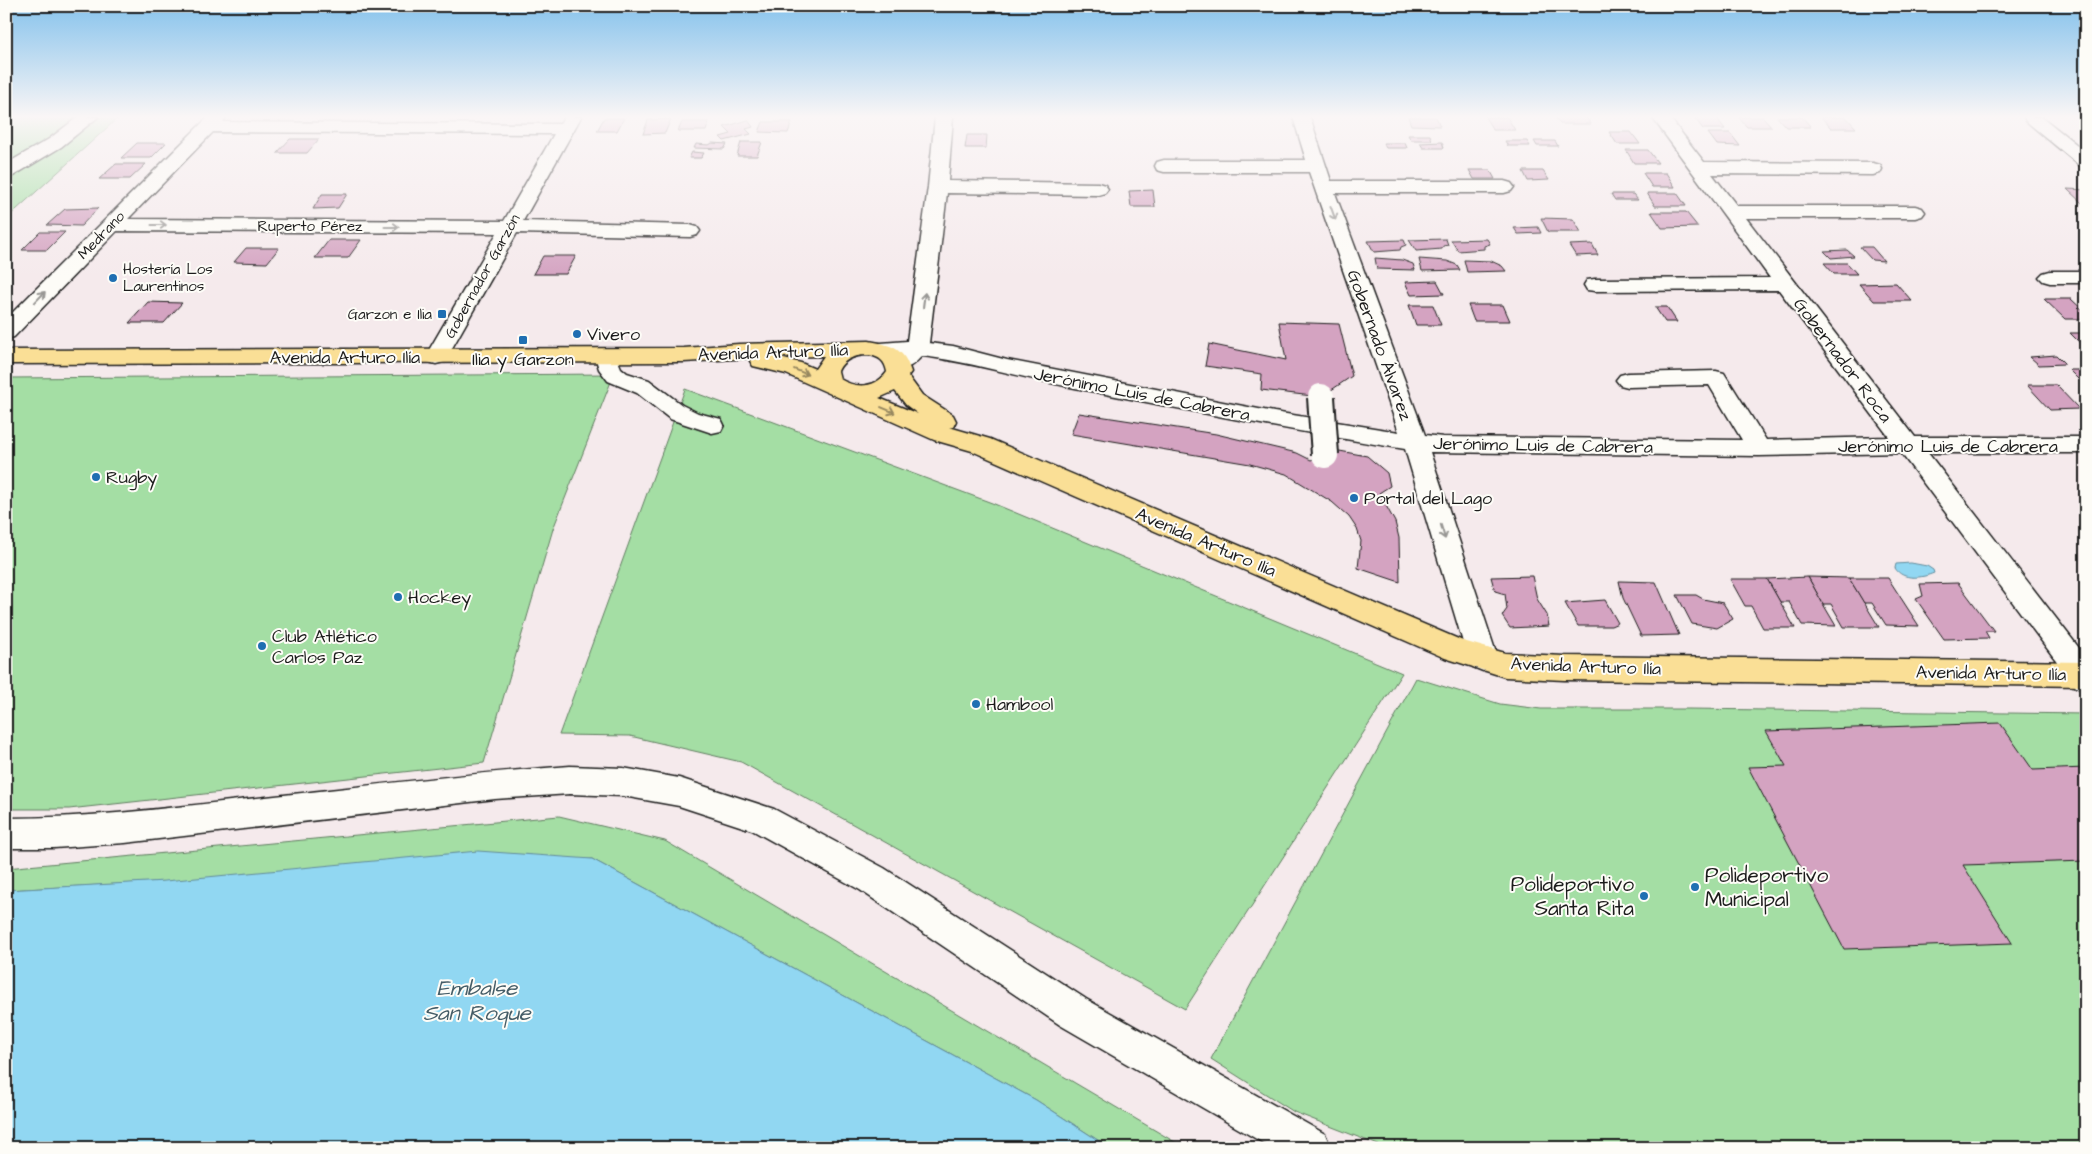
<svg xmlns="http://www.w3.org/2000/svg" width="2092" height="1154" font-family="'Architects Daughter',sans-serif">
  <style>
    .green { fill: #a4dea4; stroke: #607d60 }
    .water { fill: #91d7f2; stroke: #628c9c }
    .building { fill: #d4a3c1; stroke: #1c1c1c }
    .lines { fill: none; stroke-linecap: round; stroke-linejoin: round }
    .minor-casing { stroke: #1c1c1c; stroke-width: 3 }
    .major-casing { stroke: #1c1c1c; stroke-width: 3 }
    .minor { fill: #fdfcf7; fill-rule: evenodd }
    .major { fill: #fadf96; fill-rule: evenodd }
    .minor-bridge-casing { stroke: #1c1c1c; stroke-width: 30; stroke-linecap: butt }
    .minor-bridge { stroke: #fdfcf7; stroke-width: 26 }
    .oneway { stroke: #989794 }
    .oneway2 { stroke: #96875f }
    .poi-dot { fill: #1f6fb2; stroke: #fdfcf7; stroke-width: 2 }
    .labels { text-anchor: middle; stroke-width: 4; stroke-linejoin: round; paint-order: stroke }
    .far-street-label { font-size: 15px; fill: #1c1c1c; stroke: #fdfcf7 }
    .far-poi-label { font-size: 15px; fill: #1c1c1c; stroke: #fdfcf7; text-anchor: start }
    .poi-label { font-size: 18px; fill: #1c1c1c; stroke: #fdfcf7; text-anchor: start }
    .street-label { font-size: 18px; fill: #1c1c1c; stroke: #fdfcf7 }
    .near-poi-label { font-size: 21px; fill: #1c1c1c; stroke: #fdfcf7; text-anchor: start }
    .near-water-label { font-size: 22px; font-style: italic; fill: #455d67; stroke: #fdfcf7 }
  </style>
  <rect width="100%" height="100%" fill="#f5eaec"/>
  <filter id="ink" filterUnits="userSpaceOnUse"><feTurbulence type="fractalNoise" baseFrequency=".02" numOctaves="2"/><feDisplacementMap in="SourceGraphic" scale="10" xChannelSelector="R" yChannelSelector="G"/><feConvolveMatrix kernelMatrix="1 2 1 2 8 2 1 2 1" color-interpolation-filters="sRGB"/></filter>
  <g filter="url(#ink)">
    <g class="green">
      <path d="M6,117h113l-113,102z"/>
      <path d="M614,374l-61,155 -69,234 -415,46h-63v-431z"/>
      <path d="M685,389l307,114 410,170 -217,336 -444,-247 -111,-26 -71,-1z"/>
      <path d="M1416,678l84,26 41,5h148l397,5v434h-700l-92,-36 -83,-53z"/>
      <path d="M559,816l106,25 520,307h-75l-74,-48 -444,-241 -586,31v-22z"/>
    </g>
    <g class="water">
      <path d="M1911,563l16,3 6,4 1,3c-12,5 -31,8 -39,-5l1,-4z"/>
      <path d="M478,851l114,8 444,241 74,48h-1104v-258l159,-9z"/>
    </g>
    <g class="building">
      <path d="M1408,117h28l4,9 -29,-1z"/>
      <path d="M1485,117h22l8,13h-22z"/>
      <path d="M1555,117h31l5,7h-31z"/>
      <path d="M1694,117h22l9,12h-22z"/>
      <path d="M1738,117h25l9,10h-25z"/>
      <path d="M1777,117h25l9,10h-25z"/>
      <path d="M1821,117h25l10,11h-25z"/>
      <path d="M604,118h20l-7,13h-20z"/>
      <path d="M671,119l-6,14 -22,1 5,-14z"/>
      <path d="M748,120l5,7 -7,2 5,5 -27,7 -4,-4 11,-3 -7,-7z"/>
      <path d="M682,122h27l-3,9h-28z"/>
      <path d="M763,122h29l-4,11 -29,-1z"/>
      <path d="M1609,132h22l9,12h-23z"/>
      <path d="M1708,133h22l10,13 -23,-1z"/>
      <path d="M967,135h20l-1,13h-21z"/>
      <path d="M1408,135h22l2,5h-21z"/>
      <path d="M290,139h29l-12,14h-30z"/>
      <path d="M1505,141h22l3,5h-22z"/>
      <path d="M1534,141h21l3,5h-21z"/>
      <path d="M741,142h21l-5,14h-20z"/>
      <path d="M1442,142l2,6h-21l-3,-5z"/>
      <path d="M137,143h29l-15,15h-30z"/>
      <path d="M712,143l15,1 -3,5 -30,-1 2,-4 13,1z"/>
      <path d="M1383,143h22l2,5h-21z"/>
      <path d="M1626,150h22l10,13h-24z"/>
      <path d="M692,152l12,1 -3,5h-12z"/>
      <path d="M116,164h30l-16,15h-31z"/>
      <path d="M1469,170h21l5,9h-21z"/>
      <path d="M1523,171h20l6,9 -21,1z"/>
      <path d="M1643,173h23l9,14h-23z"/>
      <path d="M2067,189l19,1v14h-3z"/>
      <path d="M1153,190l2,17h-24l-2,-16z"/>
      <path d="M1647,193h30l9,13h-31z"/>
      <path d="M322,194h25l-9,14 -25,1z"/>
      <path d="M1611,194h22l5,6h-23z"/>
      <path d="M98,208l-17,18 -34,-1 18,-16z"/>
      <path d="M1651,212h35l12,15 -36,1z"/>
      <path d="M1541,218l32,1 8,13h-33z"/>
      <path d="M1538,227l3,6 -23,1 -4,-6z"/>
      <path d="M40,232h25l-18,18h-25z"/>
      <path d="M1446,239l2,6 -5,1 -1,3 -26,2 -7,-11z"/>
      <path d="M1487,239l3,5 -6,2v3l-26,2 -7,-11z"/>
      <path d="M329,240h32l-13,18h-33z"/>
      <path d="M1404,240l2,5 -5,2 -1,3 -26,2 -6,-11z"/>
      <path d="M1592,244l6,11 -22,1 -7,-11z"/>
      <path d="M1860,247h12l12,14 -12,-1z"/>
      <path d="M246,248h33l-12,15 -33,-1z"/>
      <path d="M1847,250l7,6 -23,2 -7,-7z"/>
      <path d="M543,256h33l-10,18h-33z"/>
      <path d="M1375,258l27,2 11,4 2,6 -38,-1z"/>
      <path d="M1419,259l28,2 10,4 3,5 -38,1z"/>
      <path d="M1464,260l27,1 11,5 4,5 -39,1z"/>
      <path d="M1824,263h23l10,11h-23z"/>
      <path d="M1437,281l7,13 -33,1 -6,-13z"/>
      <path d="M1896,283l16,18h-38l-15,-17z"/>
      <path d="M2044,299h27l15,14v6h-21z"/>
      <path d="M148,302l34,1 -18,20h-35z"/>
      <path d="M1409,305h24l8,20h-25z"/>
      <path d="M1468,305h35l7,16h-36z"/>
      <path d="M1655,307h12l10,15h-12z"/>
      <path d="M1279,322l60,2 13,52 -31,21 -60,-7 1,-16 -57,-8 4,-22 77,16z"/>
      <path d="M2070,333h16v16z"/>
      <path d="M2056,355l9,9 -26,1 -9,-8z"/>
      <path d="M2069,370h17v8l-8,1z"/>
      <path d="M2027,385h29l23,24 -29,1z"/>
      <path d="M1079,413l137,21 81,19 14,7 23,-10 33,6 20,17 3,13 -11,7 16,29 4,16 1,44 -42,-14 3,-27 -4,-12 -8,-12 -17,-15 -46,-28 -36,-10 -179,-30z"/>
      <path d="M1532,576l5,23 10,16 2,11 -39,2 -8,-12 5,-7 -2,-15 -10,-3 -4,-14z"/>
      <path d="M1808,577l41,1 30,49h-35l-13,-23h-8z"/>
      <path d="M1808,577l15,27 13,22 -34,-1 -13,-23h-9l-13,-23z"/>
      <path d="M1849,578h39l31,48 -33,-1 -14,-22h-8z"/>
      <path d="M1730,579h37l28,49h-32l-12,-22h-6z"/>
      <path d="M1619,581l37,1 23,53 -38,1 -18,-38z"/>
      <path d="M1958,583l36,48h-9l4,7 -45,1 -28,-40 7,-3 -3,-12z"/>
      <path d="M1677,595h19l7,4 20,4 10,16 -16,9 -25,-4z"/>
      <path d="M1605,600l13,23 -7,3h-33l-13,-23z"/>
      <path d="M2000,723l33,47 53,-2v93l-123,4 49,78 -168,6 -96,-182 38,-1 -20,-35z"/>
    </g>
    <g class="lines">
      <g class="minor-casing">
        <g id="minor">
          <path d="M78,117h20l-37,30 -48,29 -7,2v-14l43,-25z"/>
          <path d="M208,117h18l-3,5 337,2 5,-7h16l-58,104 167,4 7,2 3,4 -3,4 -7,2 -173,-4 -70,124 -3,5 -8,2 -8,-2 -3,-5 72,-124 -380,-2 -103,106 -8,2v-20zM213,132l341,2 -50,87 -376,-2z"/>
          <path d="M935,117h18l-5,64 150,2 7,2 3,4 -3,4 -7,2 -151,-2 -18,150 24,3 54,14 267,52 125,20 -90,-260h-145l-7,-2 -2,-4 2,-4 7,-2h142l-13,-43h17l21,64h173l7,2 3,4 -3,4 -7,2h-169l90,242 18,2 299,3 -33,-55 -81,2 -8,-2 -4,-5 4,-5 8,-2 88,-2 8,2 42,67 123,-3 -110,-147 -184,1 -8,-1 -3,-5 3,-5 8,-1 175,-1 -118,-161h17l35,45 169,1 7,2 2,4 -2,4 -7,2 -161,-1 25,32h178l7,2 3,4 -3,4 -7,2h-169l169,219h171v16h-158l158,204v34l-10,-4 -175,-234 -142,3 -329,-4 68,207 -5,8 -10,4 -10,-4 -5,-8 -63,-210c-113,-18 -224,-40 -335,-62 -50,-10 -99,-25 -148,-31 -9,9 -13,14 -26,11l-3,-5 4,-7 -21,1 -8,-2 -3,-5 3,-5 39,-3 21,-154z"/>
          <path d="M2024,117h18l44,35v15l-7,-2 -53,-44z"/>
          <path d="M2050,271h36v12h-36l-7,-2 -4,-4 4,-4z"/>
          <path d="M606,349l8,2 7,17 6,5 22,7 33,25 16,8 23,6 3,6 -3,6 -9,2 -42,-14 -33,-26 -29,-12 -9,-12 -4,-13 3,-5z"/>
          <path d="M570,766l53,2 56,10 95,31 110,59 202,131 239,135 6,14h-59l-212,-123 -200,-135 -108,-60 -73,-24 -56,-10 -53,-2 -75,5 -370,44 -71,5h-48v-30c79,0 156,-9 233,-18 111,-12 220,-26 331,-34z"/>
        </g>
      </g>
      <g class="major-casing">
        <path id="major" d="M869,341c23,4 35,7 42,31l-3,4 14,19 31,20 3,6 -3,6h-4l41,12 473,202 42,12 59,3 522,6v24l-522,-6 -59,-3 -60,-19 -473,-207 -38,-11 -148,-66 -33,-8 -3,-5 2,-3 -68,4 -678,2v-14l678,-2 55,-4zM869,355c11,2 16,6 18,17 -11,16 -31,17 -47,7l-2,-8c6,-13 18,-16 31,-16zM824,356l-9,13 -14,-6 -26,-6zM895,391l11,14 12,9 -39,-16z"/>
      </g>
      <use href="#minor" class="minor"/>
      <use href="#major" class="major"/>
      <g class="minor-bridge-casing">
        <path id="minor-bridge" d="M1321,397l4,58"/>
      </g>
      <use href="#minor-bridge" class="minor-bridge"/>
    </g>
    <defs><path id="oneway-shaft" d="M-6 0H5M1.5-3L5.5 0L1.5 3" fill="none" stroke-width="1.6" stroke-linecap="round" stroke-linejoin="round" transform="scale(1.25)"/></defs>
    <g class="oneway">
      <use href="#oneway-shaft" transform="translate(1333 213) rotate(70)"/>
      <use href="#oneway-shaft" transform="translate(159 225)"/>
      <use href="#oneway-shaft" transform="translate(392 227)"/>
      <use href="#oneway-shaft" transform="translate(40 297) rotate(-46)"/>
      <use href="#oneway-shaft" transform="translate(924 300) rotate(-83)"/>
      <use href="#oneway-shaft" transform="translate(1443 532) rotate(73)"/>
    </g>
    <g class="oneway2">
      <use href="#oneway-shaft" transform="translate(801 372) rotate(23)"/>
      <use href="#oneway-shaft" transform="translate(888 410) rotate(23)"/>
    </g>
  </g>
  <linearGradient id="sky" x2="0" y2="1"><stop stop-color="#85c2ec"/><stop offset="0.42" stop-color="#faf6f6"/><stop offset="1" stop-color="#faf6f6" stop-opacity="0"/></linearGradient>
  <rect width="2092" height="278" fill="url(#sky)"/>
  <g class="poi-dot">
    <circle cx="113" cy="278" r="5"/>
    <rect x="437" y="309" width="10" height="10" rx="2.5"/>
    <circle cx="577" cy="334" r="5"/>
    <rect x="518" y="335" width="10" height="10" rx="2.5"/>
    <circle cx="96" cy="477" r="5"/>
    <circle cx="1354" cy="498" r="5"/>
    <circle cx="398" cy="597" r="5"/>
    <circle cx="262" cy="646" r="5"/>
    <circle cx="976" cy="704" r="5"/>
    <circle cx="1695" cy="887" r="5"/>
    <circle cx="1644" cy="896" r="5"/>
  </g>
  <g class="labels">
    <g class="far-street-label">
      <text x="310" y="231">Ruperto Pérez</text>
      <text transform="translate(101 235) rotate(-46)" y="5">Medrano</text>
      <text transform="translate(482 276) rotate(-61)" y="5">Gobernador Garzón</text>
    </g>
    <g class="far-poi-label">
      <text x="123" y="274">Hostería Los<tspan x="123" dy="17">Laurentinos</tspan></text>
      <text x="432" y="319" text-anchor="end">Garzon e Ilia</text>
    </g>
    <g class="poi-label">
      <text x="587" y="340">Vivero</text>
      <text x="523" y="365" text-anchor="middle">Ilia y Garzon</text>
      <text x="106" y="483">Rugby</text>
      <text x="1364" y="504">Portal del Lago</text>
      <text x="408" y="603">Hockey</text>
      <text x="272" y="642">Club Atlético<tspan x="272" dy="21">Carlos Paz</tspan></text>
      <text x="986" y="710">Hambool</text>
    </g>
    <g class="street-label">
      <text transform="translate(1380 345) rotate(70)" y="6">Gobernado Álvarez</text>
      <text transform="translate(773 352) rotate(-2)" y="6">Avenida Arturo Ilía</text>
      <text x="345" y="363">Avenida Arturo Ilía</text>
      <text transform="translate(1843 360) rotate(53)" y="6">Gobernador Roca</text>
      <text transform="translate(1142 394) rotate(11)" y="6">Jerónimo Luis de Cabrera</text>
      <text transform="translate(1543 445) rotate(1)" y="6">Jerónimo Luis de Cabrera</text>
      <text x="1948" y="452">Jerónimo Luis de Cabrera</text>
      <text transform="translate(1206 542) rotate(23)" y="6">Avenida Arturo Ilía</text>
      <text transform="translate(1586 666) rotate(2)" y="6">Avenida Arturo Ilía</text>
      <text transform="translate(1991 673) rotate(1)" y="6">Avenida Arturo Ilía</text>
    </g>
    <g class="near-poi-label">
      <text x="1705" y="882">Polideportivo<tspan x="1705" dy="24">Municipal</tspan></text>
      <text x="1634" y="891" text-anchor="end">Polideportivo<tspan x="1634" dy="24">Santa Rita</tspan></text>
    </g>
    <g class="near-water-label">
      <text x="477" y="995">Embalse<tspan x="477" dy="25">San Roque</tspan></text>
    </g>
  </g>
  <rect width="2092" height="1154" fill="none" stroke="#fdfcf7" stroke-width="25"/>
  <rect x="12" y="12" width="2067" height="1129" fill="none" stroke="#1c1c1c" stroke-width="2" filter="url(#ink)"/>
</svg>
